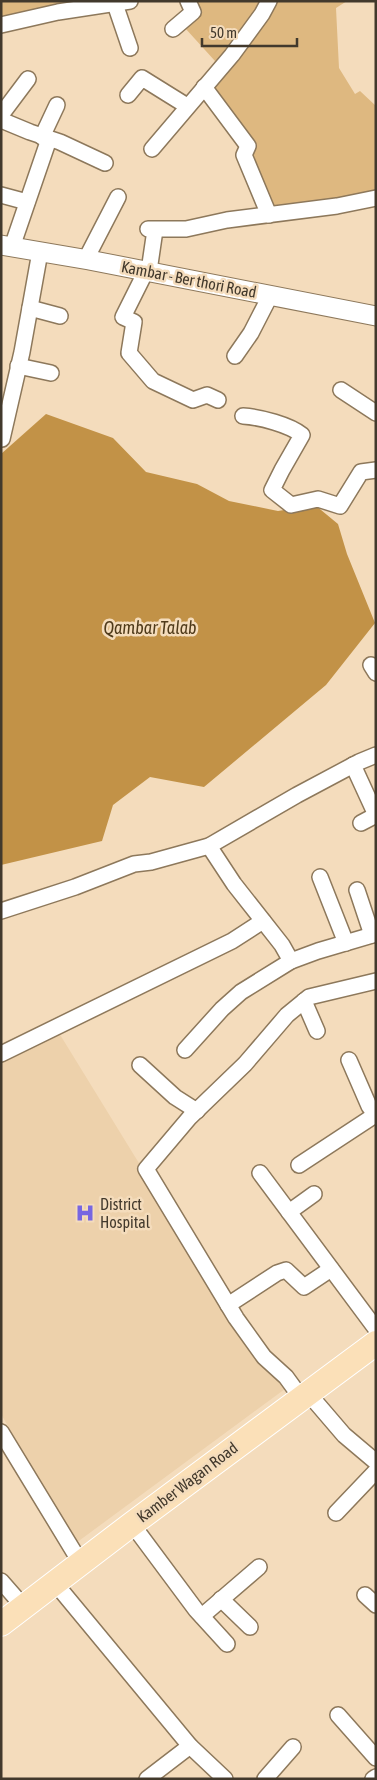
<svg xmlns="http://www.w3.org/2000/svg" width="377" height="1780" font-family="'Asap Condensed',sans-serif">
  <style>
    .built { fill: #edd1ab }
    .green { fill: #deb880 }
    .water { fill: #c29247 }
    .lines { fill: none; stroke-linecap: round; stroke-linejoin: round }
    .minor-casing { stroke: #8d785b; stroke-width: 18 }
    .tertiary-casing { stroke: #8d785b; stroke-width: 21 }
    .primary-casing { stroke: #fff; stroke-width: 26 }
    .minor { stroke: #fff; stroke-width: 15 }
    .tertiary { stroke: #fff; stroke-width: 19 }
    .primary { stroke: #fbe0b8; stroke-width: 24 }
    .labels { text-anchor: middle; stroke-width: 5; stroke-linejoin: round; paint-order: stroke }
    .street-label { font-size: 16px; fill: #42392c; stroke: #f4dcbc }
    .poi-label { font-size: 16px; fill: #42392c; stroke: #f4dcbc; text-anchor: start }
    .water-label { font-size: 18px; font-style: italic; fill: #4f3a1a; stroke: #f4dcbc }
  </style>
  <rect width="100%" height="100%" fill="#f4dcbc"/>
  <path class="built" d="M59,1033l204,332 22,24 -209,154 -75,-129v-353z"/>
  <g class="green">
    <path d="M1,1h91l-91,21z"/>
    <path d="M194,1h153l-11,7 3,60 16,26 5,-3 16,15v88l-105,13 -24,-51 -44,-75 12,-20 -30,-33z"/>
  </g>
  <path class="water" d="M46,414l67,24 33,34 51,12 32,17 49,10 37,-6 23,19 9,30 28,69 -49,62 -122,102 -54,-10 -37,28 -11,36 -101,24v-411z"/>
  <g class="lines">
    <g class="minor-casing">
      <g id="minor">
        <path d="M115,4l15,44"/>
        <path d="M1,25l57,-13 72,-11"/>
        <path d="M173,29l20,-17 -5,-11"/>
        <path d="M204,87l44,59 -4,9 25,60"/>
        <path d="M128,95l14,-17 45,28"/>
        <path d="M1,115l27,-36"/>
        <path d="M1,120l29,12 30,10 45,21"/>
        <path d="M42,137l15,-32"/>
        <path d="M152,149l80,-94 30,-41 7,-13"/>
        <path d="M1,195l26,7"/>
        <path d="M148,229h38l41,-9 110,-14 39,-8"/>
        <path d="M12,247l37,-108"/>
        <path d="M86,259l32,-62"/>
        <path d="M146,271l-23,46 11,5 -5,31 24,28 40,19 14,-5 11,5"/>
        <path d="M149,271l6,-41"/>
        <path d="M30,308l30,8"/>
        <path d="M235,356l16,-23 19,-37"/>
        <path d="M18,366l33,7"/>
        <path d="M341,390l35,23"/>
        <path d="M243,416c17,1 47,9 59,19l-20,35 -10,20 19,15 27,-6 22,7 21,-34 15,-2"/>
        <path d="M2,439l20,-87 18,-100"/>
        <path d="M371,665l5,8"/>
        <path d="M353,765l23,50"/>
        <path d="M361,823l15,-8"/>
        <path d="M209,846l25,38 48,61 9,16"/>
        <path d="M320,877l26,66"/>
        <path d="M357,890l15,45"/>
        <path d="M1,911l74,-24 59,-23 17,-2 58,-16 88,-51 62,-33 17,-7"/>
        <path d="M304,1001l13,30"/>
        <path d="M185,1050l37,-41 19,-17 50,-31 27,-10 58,-17"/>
        <path d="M1,1054l231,-113 31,-20"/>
        <path d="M349,1060l20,46 7,10"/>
        <path d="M140,1065l35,32 22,14"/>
        <path d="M299,1165l76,-50"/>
        <path d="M260,1173l116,156"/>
        <path d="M289,1212l25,-18"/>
        <path d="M228,1305l49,-32 9,-3 18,17 27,-18"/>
        <path d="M294,1388l-8,-11 -22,-20 -28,-39 -90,-149 44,-52 55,-53 42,-49 22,-18 67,-16"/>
        <path d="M308,1393l36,42 32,27"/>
        <path d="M1,1432l73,120"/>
        <path d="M336,1513l40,-42"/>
        <path d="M132,1524l64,86 31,34"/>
        <path d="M1,1581l14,16"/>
        <path d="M55,1583l135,163 35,33"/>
        <path d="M365,1595l11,10"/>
        <path d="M221,1599l29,28"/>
        <path d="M202,1616l57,-49"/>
        <path d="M338,1715l38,43"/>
        <path d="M147,1779l43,-33"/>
        <path d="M265,1779l28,-32"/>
        <path d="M373,1779l3,-2"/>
      </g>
    </g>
    <g class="tertiary-casing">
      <path id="tertiary" d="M1,245l88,15 287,56"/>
    </g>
    <g class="primary-casing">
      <path id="primary" d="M1,1624l131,-100 244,-181"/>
    </g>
    <use href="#minor" class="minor"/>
    <use href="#tertiary" class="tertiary"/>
    <use href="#primary" class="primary"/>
  </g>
  <defs>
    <g id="hospital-bare" transform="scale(1.5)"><path d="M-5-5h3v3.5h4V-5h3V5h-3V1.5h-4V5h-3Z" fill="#7766e1" stroke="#f4dcbc" stroke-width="2.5" paint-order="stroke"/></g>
  </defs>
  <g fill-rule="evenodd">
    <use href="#hospital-bare" x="85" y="1213"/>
  </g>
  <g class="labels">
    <g class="street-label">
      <text transform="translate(189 279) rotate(11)" y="6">Kambar - Ber thori Road</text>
      <text transform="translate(187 1482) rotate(-37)" y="6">Kamber Wagan Road</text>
    </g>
    <g class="poi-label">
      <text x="100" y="1210">District<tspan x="100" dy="18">Hospital</tspan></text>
    </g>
    <g class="water-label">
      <text x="150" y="634">Qambar Talab</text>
    </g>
  </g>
  <rect width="377" height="1780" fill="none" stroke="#42392c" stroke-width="5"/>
  <path d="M202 38v8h95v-8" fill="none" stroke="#42392c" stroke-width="2.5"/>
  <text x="210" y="38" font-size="15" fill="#42392c" stroke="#f4dcbc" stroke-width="4" paint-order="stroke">50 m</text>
</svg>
